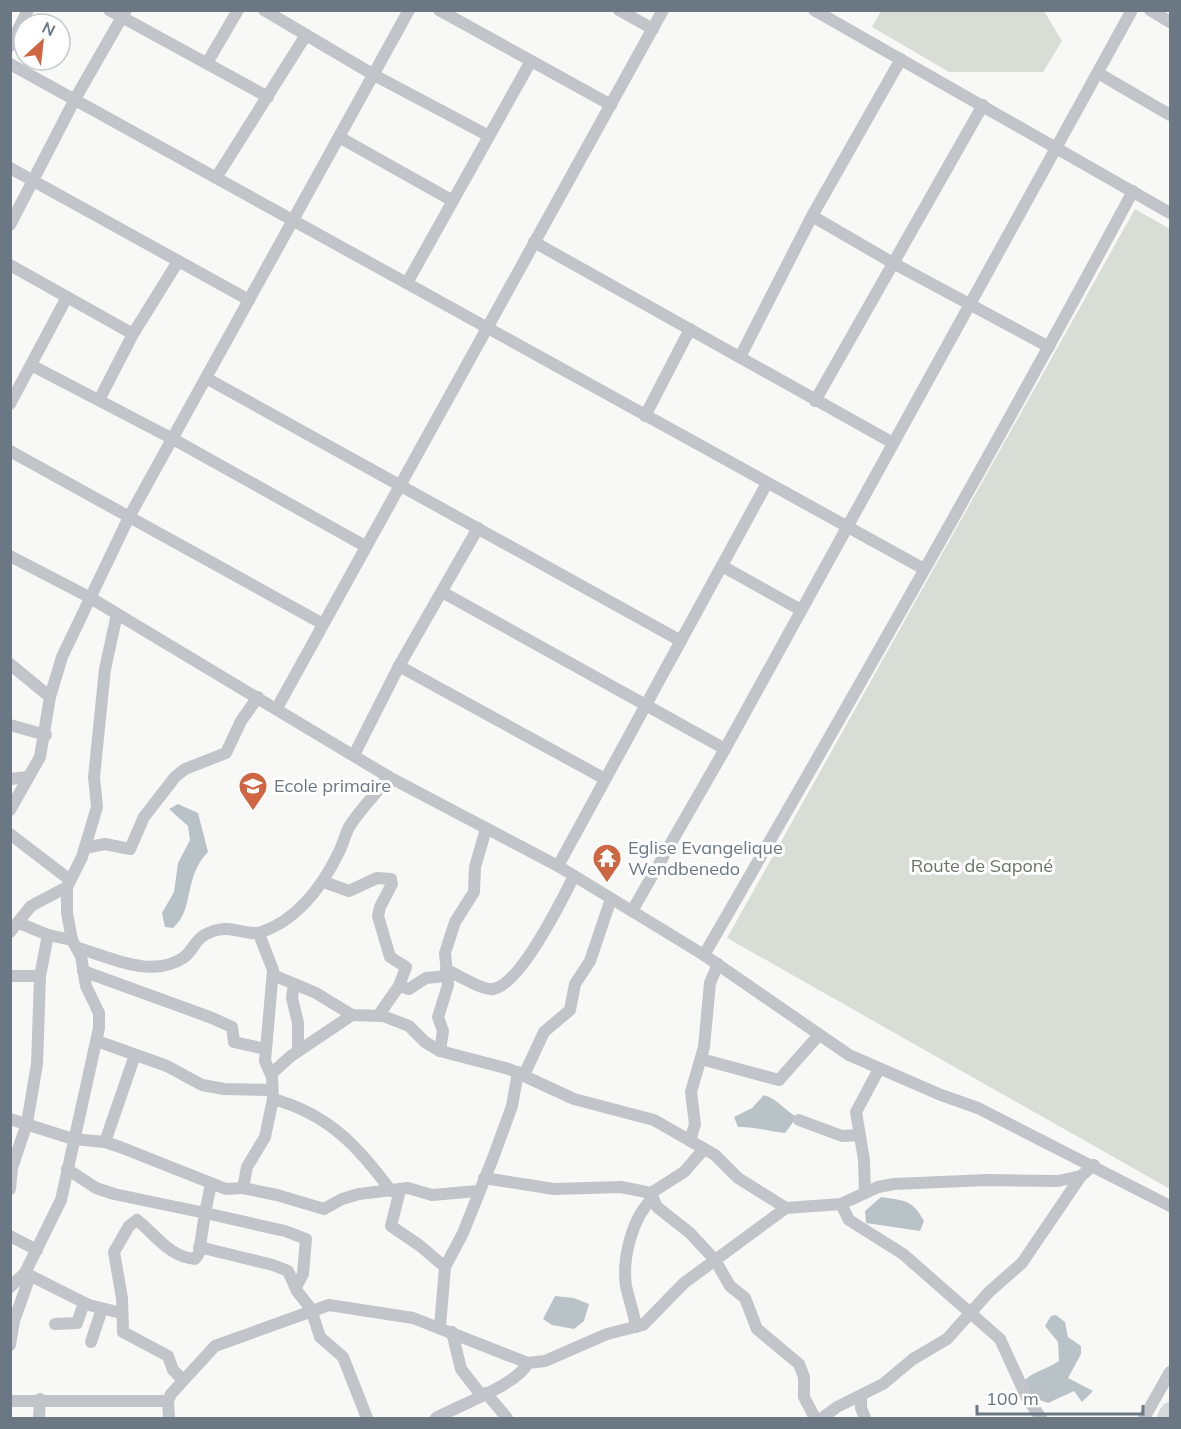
<svg xmlns="http://www.w3.org/2000/svg" width="1181" height="1429" font-family="Mulish,sans-serif">
  <style>
    .green { fill: #d8ddd6 }
    .water { fill: #b9c2c7 }
    .lines { fill: none; stroke-linecap: round; stroke-linejoin: round }
    .minor { stroke: #c1c4c8; stroke-width: 12 }
    .primary { stroke: #d5d9dc; stroke-width: 20 }
    .labels { text-anchor: middle; stroke-width: 6; stroke-linejoin: round; paint-order: stroke }
    .poi-label { font-size: 18px; fill: #6b7884; stroke: #fff; text-anchor: start }
    .park-label { font-size: 18px; fill: #687765; stroke: #fff }
  </style>
  <rect width="100%" height="100%" fill="#f8f9f7"/>
  <g class="green">
    <path d="M881,11h163l18,30 -19,31h-94l-77,-45z"/>
    <path d="M1135,209l35,20v960l-443,-251z"/>
  </g>
  <g class="water">
    <path d="M178,804l20,9 10,39c-25,25 -13,57 -35,76l-8,-1 -3,-14 12,-21 4,-29 12,-23 -2,-14 -19,-17z"/>
    <path d="M764,1095c15,5 20,15 33,22l-12,16c-17,-1 -30,-7 -47,-6l-4,-10 18,-9z"/>
    <path d="M881,1197c24,4 31,2 43,24l-4,10 -54,-8 -1,-12z"/>
    <path d="M555,1296l19,2 15,6 -5,17 -10,8 -22,-4 -9,-6z"/>
    <path d="M1056,1315l9,7 3,15 13,9v8l-13,24 25,13 -11,11 -8,-11 -26,12 -22,-8 -4,-12c10,-12 24,-13 37,-22l-1,-19 -13,-16 6,-10z"/>
  </g>
  <g class="lines">
    <g class="minor">
      <path d="M109,10l159,87"/>
      <path d="M264,10l110,65 115,61"/>
      <path d="M439,10l172,95"/>
      <path d="M619,10l34,19"/>
      <path d="M814,10l356,203"/>
      <path d="M1150,10l20,12"/>
      <path d="M10,46l18,-36"/>
      <path d="M207,63l31,-53"/>
      <path d="M10,64l914,505"/>
      <path d="M1098,73l72,42"/>
      <path d="M339,137l114,64"/>
      <path d="M10,168l239,132"/>
      <path d="M216,178l90,-143"/>
      <path d="M812,216l81,47 156,84"/>
      <path d="M10,225l65,-126 51,-89"/>
      <path d="M534,242l359,201"/>
      <path d="M10,265l123,69"/>
      <path d="M407,283l124,-222"/>
      <path d="M740,357l72,-141 89,-157"/>
      <path d="M31,365l142,74 192,107"/>
      <path d="M206,378l475,263"/>
      <path d="M99,400l34,-66 44,-71"/>
      <path d="M815,401l168,-296"/>
      <path d="M10,404l57,-107"/>
      <path d="M645,416l45,-87"/>
      <path d="M10,451l313,173"/>
      <path d="M10,556l79,41 300,180 169,89 146,89 145,100 92,40 37,13 192,98"/>
      <path d="M722,566l79,44"/>
      <path d="M442,592l283,157"/>
      <path d="M10,664l40,33"/>
      <path d="M399,666l206,113"/>
      <path d="M277,708l386,-698"/>
      <path d="M10,725l36,10"/>
      <path d="M354,755l45,-89 79,-138"/>
      <path d="M10,779l18,-2"/>
      <path d="M10,810l30,-53 10,-60 12,-40 67,-140 280,-507"/>
      <path d="M10,834l60,46"/>
      <path d="M85,848l20,-4 25,5 14,-32 31,-40 10,-8 41,-16 15,-32 17,-24"/>
      <path d="M558,866l209,-383"/>
      <path d="M324,882l25,9 28,-13 14,1 1,5 -12,23 -2,9 12,41 16,10 -7,19 10,3 17,-11 21,-2"/>
      <path d="M632,911l93,-162 407,-739"/>
      <path d="M19,923l29,12 24,5"/>
      <path d="M10,932l21,-26 36,-19"/>
      <path d="M78,948c32,9 73,31 105,10 13,-9 9,-19 30,-27 18,-7 35,6 49,1 36,-13 61,-47 77,-80 4,-8 6,-17 10,-25 11,-18 28,-34 40,-50"/>
      <path d="M704,955c146,-252 291,-506 429,-764"/>
      <path d="M446,970c11,4 37,21 47,19 27,-4 69,-89 81,-113"/>
      <path d="M83,971l129,47 20,9 2,15 31,7"/>
      <path d="M273,975l43,18 36,22 31,1 26,10 16,16 15,9 69,18 65,30 80,21 61,35 23,23 48,30"/>
      <path d="M10,976h30"/>
      <path d="M294,984l-2,14 6,25v28"/>
      <path d="M378,1016l21,-30"/>
      <path d="M97,1041l70,25 35,19 22,4 48,1"/>
      <path d="M440,1051l3,-20 -5,-14 10,-32 -3,-32 10,-31 19,-30 1,-25 11,-38"/>
      <path d="M701,1059l78,21 39,-44"/>
      <path d="M271,1074l20,-18 61,-41"/>
      <path d="M524,1075l20,-43 26,-22 5,-26 15,-23 21,-62"/>
      <path d="M273,1099c55,15 85,47 118,92"/>
      <path d="M10,1119l63,20 32,3 15,5 106,42 17,-1 34,7 47,14 18,-10 17,-5 49,-6 24,7 46,-4"/>
      <path d="M799,1120l43,16 17,-1"/>
      <path d="M690,1141l5,-17 -4,-32 13,-45 6,-64 8,-19"/>
      <path d="M105,1142l30,-87"/>
      <path d="M67,1169l29,19 18,6 91,19 -6,40 -4,6c-26,-2 -40,-25 -58,-39l-8,6 -15,26 8,46 1,34 45,24 5,14 10,10"/>
      <path d="M484,1178l70,11 67,-2 30,6 33,-21 20,-23"/>
      <path d="M211,1184l-6,29 80,18 21,8 -3,35 -7,13"/>
      <path d="M243,1188l4,-21 18,-30 8,-38 -1,-22 -7,-16 8,-91 -14,-36"/>
      <path d="M10,1189l2,-21 15,-45 10,-59 3,-88 8,-41"/>
      <path d="M400,1190l-9,36 28,19 26,22"/>
      <path d="M651,1193l6,14 33,26 25,27 15,26 15,12 12,31 42,35 5,13v20l11,21"/>
      <path d="M865,1193l-1,-33 -8,-48 23,-43"/>
      <path d="M841,1204l8,16 54,34 97,85 27,59 14,20"/>
      <path d="M10,1236l27,14"/>
      <path d="M199,1247l74,18 15,6 9,20 14,18 9,28 23,20 24,61"/>
      <path d="M25,1273l64,32 32,8"/>
      <path d="M10,1287l15,-14 36,-73 38,-172v-15l-13,-27 -5,-30 -9,-16 -5,-27v-26l15,-30 15,-50 -3,-30 11,-108 12,-55"/>
      <path d="M55,1324l22,-1 7,-20"/>
      <path d="M440,1327l5,-60 18,-34 30,-75 19,-52 6,-34"/>
      <path d="M636,1327c-2,-14 -7,-27 -10,-41 -4,-27 6,-68 26,-87"/>
      <path d="M452,1332l9,37 20,26"/>
      <path d="M91,1342l11,-33"/>
      <path d="M10,1345l4,-24 16,-45"/>
      <path d="M486,1393l21,25"/>
      <path d="M861,1397v11l4,10"/>
      <path d="M10,1401h158"/>
      <path d="M39,1418l1,-19"/>
      <path d="M169,1418l-1,-17 3,-7 44,-48 114,-41 84,13 115,45"/>
      <path d="M436,1418c23,-13 81,-33 92,-55l17,-2 62,-27 36,-9 41,-42 102,-75 55,-4 37,-17 16,-3 93,-4 71,1 23,-5 13,-11"/>
      <path d="M822,1418l15,-11 46,-23 30,-25 34,-20 42,-47 33,-29 59,-87"/>
      <path d="M1144,1418l26,-46"/>
    </g>
    <path class="primary" d="M1167,1418l3,-6"/>
  </g>
  <defs>
    <g id="school-pin" transform="scale(1.5)"><path d="M0 17L-7.5 6A9.5 9.5 0 1 1 7.5 6Z" fill="#ce6641" stroke="#fff"/><path d="M0-5L7-2L0 1L-7-2ZM-4 1L0 2.5L4 1V4Q0 6-4 4Z" fill="#fff"/></g>
    <g id="temple-pin" transform="scale(1.5)"><path d="M0 17L-7.5 6A9.5 9.5 0 1 1 7.5 6Z" fill="#ce6641" stroke="#fff"/><path d="M0-6L5-2H3V0L6.5 2.5H4V6H1.5V3h-3V6H-4V2.5H-6.5L-3 0V-2H-5Z" fill="#fff"/></g>
  </defs>
  <g fill-rule="evenodd">
    <use href="#school-pin" x="253" y="786"/>
    <use href="#temple-pin" x="607" y="858"/>
  </g>
  <g class="labels">
    <g class="poi-label">
      <text x="274" y="792">Ecole primaire</text>
      <text x="628" y="854">Eglise Evangelique<tspan x="628" dy="21">Wendbenedo</tspan></text>
    </g>
    <g class="park-label">
      <text x="982" y="872">Route de Saponé</text>
    </g>
  </g>
  <rect width="1181" height="1429" fill="none" stroke="#6b7884" stroke-width="24"/>
  <g transform="translate(42 42) rotate(27)"><circle r="28" fill="#ffffff" stroke="#c4c9ce" stroke-width="1.5"/>
  <path d="M0-4.5L10 22L0 15L-10 22Z" fill="#ce6641"/>
  <text y="-9" font-size="16" font-weight="bold" text-anchor="middle" fill="#6b7884">N</text>
  </g>
  <path d="M977 1405v9h166v-9" fill="none" stroke="#6b7884" stroke-width="3"/>
  <text x="986" y="1405" font-size="18" fill="#6b7884" stroke="#ffffff" stroke-width="4.5" paint-order="stroke">100 m</text>
</svg>
